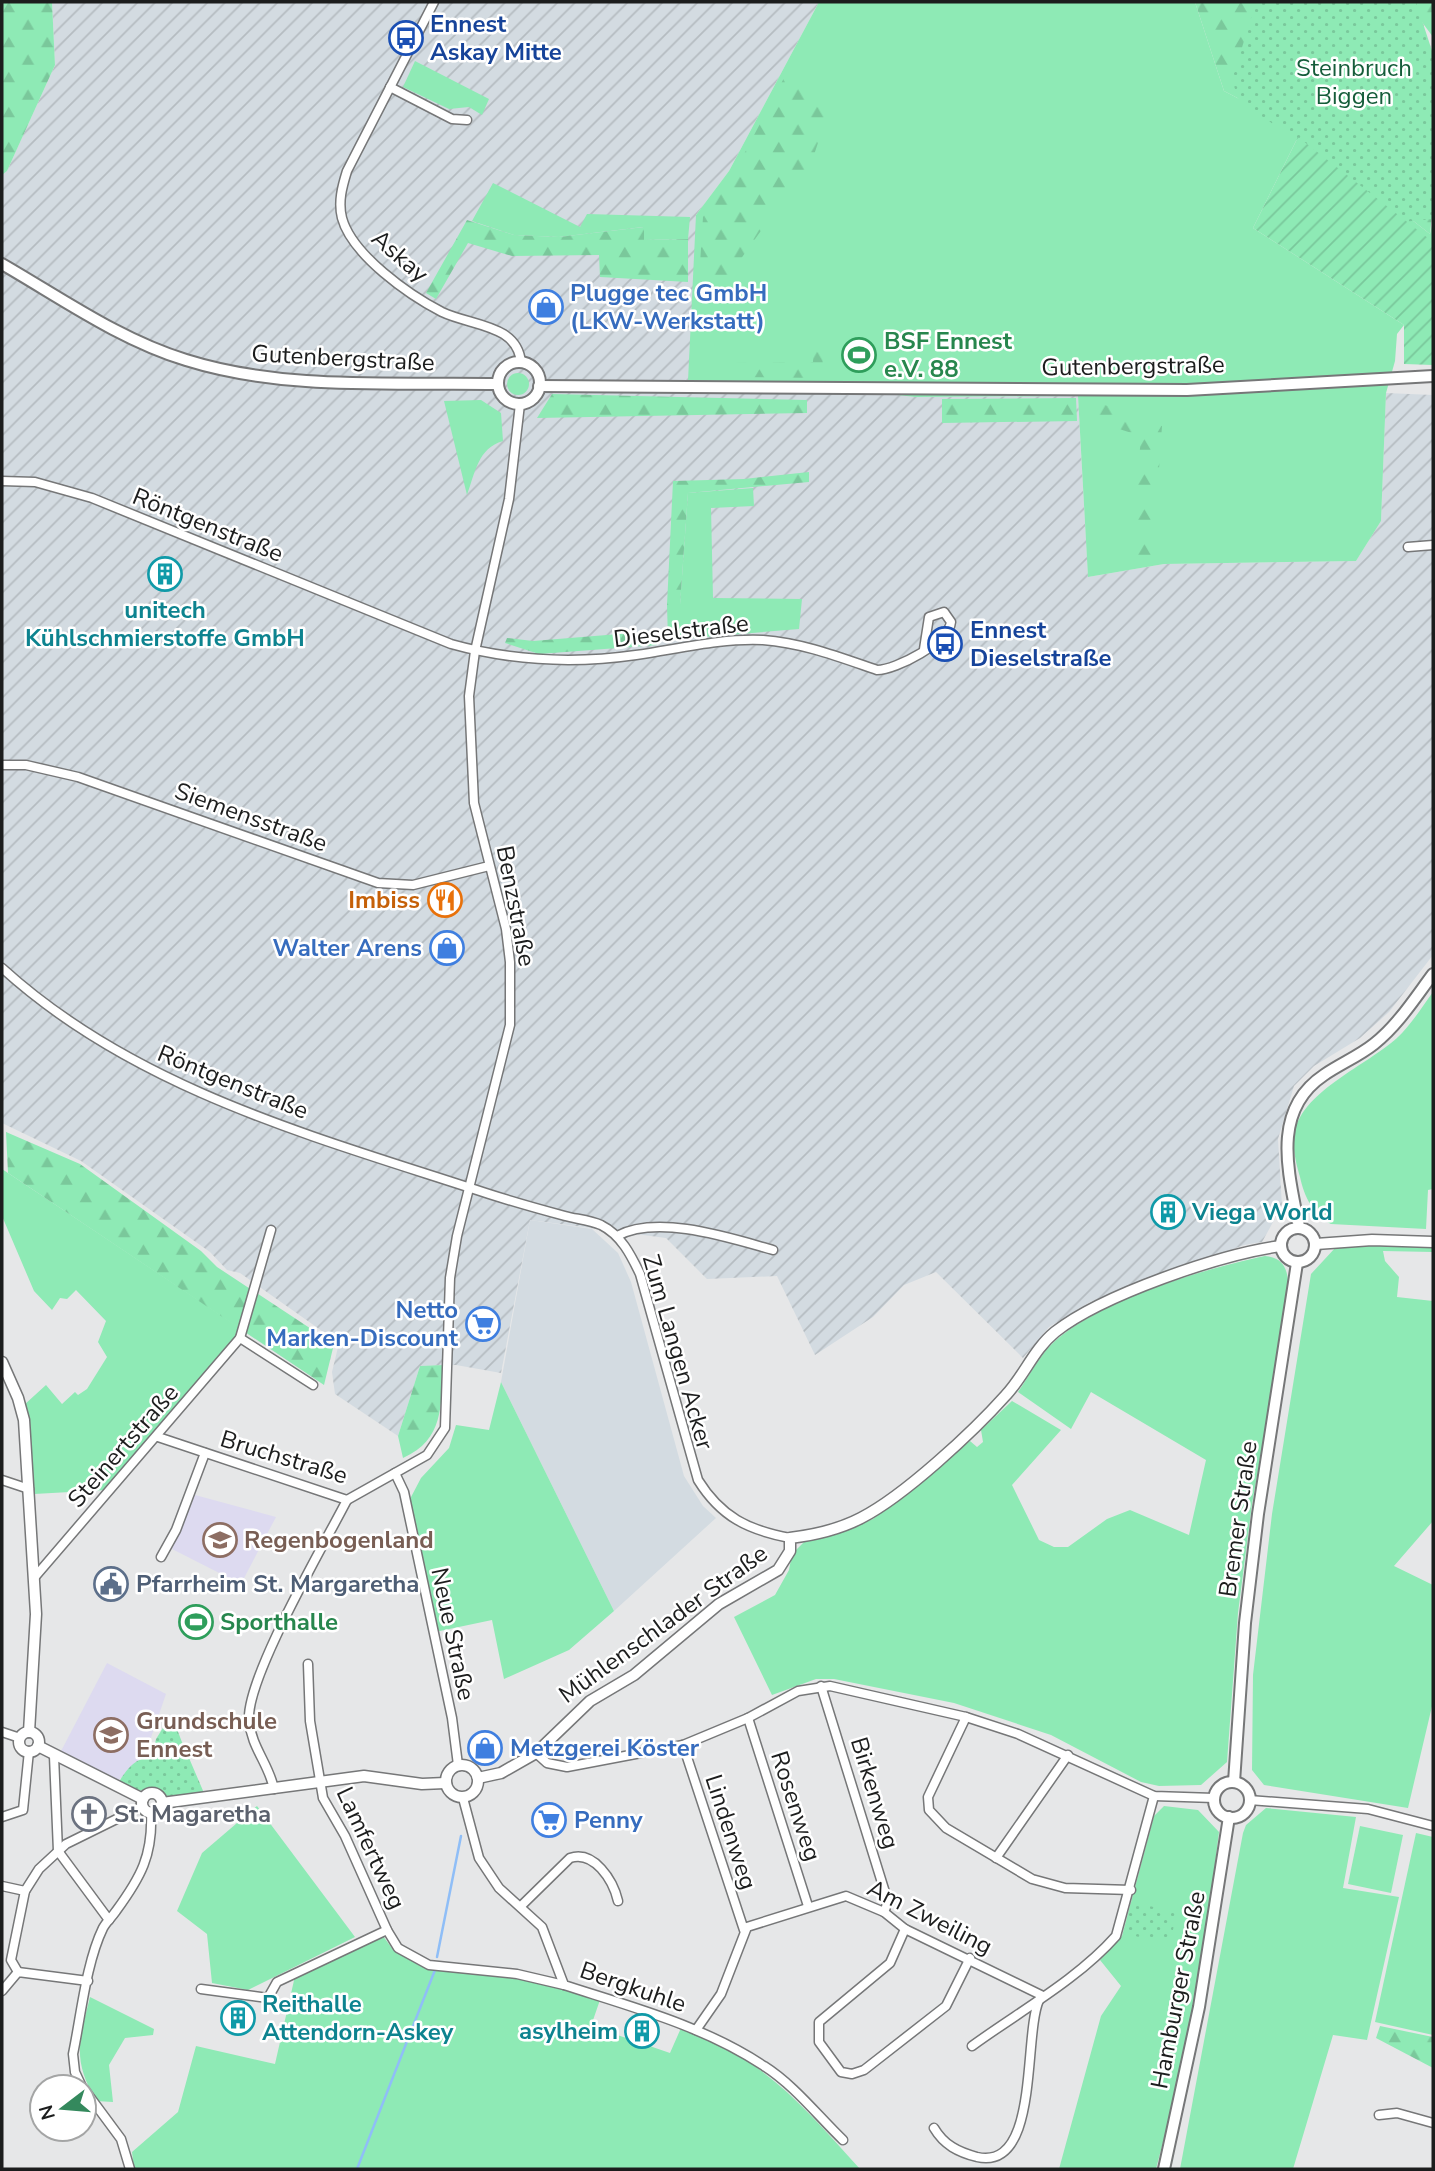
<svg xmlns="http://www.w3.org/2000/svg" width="1435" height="2171" font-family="'Nunito Sans',sans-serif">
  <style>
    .built { fill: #d3dbe1 }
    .industrial { fill: url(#industrial-furrows) }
    .education { fill: #dddaf0 }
    .grass { fill: #8eeab5 }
    .forest { fill: url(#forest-firs) }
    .park { fill: url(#park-dots) }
    .garden { fill: url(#garden-furrows) }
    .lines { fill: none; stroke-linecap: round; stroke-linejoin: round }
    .stream { stroke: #8fbef7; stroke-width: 2.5 }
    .minor-casing { stroke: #767778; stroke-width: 11 }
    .tertiary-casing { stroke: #767778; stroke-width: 13 }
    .secondary-casing { stroke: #767778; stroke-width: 14 }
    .minor { stroke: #fff; stroke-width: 8 }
    .tertiary { stroke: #fff; stroke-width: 10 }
    .secondary { stroke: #fff; stroke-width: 10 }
    .labels { text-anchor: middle; stroke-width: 5; stroke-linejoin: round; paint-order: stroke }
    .transit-label { font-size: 24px; font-weight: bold; fill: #164399; stroke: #fff; text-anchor: start }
    .park-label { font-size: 24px; fill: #155d3a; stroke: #fff }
    .street-label { font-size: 24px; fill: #1c1d1d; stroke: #fff }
    .shop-label { font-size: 24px; font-weight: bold; fill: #366cbe; stroke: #fff; text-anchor: start }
    .leisure-label { font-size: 24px; font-weight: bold; fill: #27864d; stroke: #fff; text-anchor: start }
    .culture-label { font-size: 24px; font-weight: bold; fill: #0d838f; stroke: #fff; text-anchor: start }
    .food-label { font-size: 24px; font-weight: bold; fill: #c56008; stroke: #fff; text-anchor: end }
    .education-label { font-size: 24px; font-weight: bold; fill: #785e54; stroke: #fff; text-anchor: start }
    .service-label { font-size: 24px; font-weight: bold; fill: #4e5e75; stroke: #fff; text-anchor: start }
    .worship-label { font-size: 24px; font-weight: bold; fill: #5b616d; stroke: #fff; text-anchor: start }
  </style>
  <defs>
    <pattern id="industrial-furrows" width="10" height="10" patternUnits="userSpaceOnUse" patternTransform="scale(1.75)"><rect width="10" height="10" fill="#d3dbe1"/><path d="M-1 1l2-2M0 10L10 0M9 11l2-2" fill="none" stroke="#b5bcc1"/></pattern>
    <pattern id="forest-firs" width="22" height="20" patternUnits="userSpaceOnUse" patternTransform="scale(1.75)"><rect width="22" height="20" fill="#8eeab5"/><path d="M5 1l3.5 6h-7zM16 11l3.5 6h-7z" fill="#7ac89b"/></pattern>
    <pattern id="park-dots" width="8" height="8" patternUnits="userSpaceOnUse" patternTransform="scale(1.75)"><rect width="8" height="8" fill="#8eeab5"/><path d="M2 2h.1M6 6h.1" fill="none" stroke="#7ac89b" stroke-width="1.8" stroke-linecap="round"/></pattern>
    <pattern id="garden-furrows" width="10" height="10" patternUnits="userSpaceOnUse" patternTransform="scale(1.75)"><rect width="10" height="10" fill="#8eeab5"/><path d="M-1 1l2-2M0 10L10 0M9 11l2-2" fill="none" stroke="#7ac89b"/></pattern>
  </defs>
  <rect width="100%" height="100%" fill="#e6e7e8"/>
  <path class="built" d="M530,1220l62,9 26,24 13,29 53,194 19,30 13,12 -102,93 -113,-229z"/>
  <path class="industrial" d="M52,2h767l-90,169 -33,44 131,172 88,10 163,-1 10,181 76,-13 192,-3 25,-40 5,-128 47,2v560l-44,57 -29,26 -46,28 -20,20 -16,53 4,67 -20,36 -18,3 -154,57 -41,25 -26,31 -87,-86 -32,13 -31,32 -58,38 -38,-79 -70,3 -41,-41 -136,-18 -29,153 -45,-8 -36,1 -22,70 -63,-42 -3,-22 7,-29 -99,-70 -13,-3 -17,-18 -129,-91 -79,-38v-948l5,-4 48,-106z"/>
  <g class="education">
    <path d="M195,1495l81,22 -35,67 -69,-35z"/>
    <path d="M107,1663l59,31 -20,58 -30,31 -57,-28z"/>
  </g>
  <g class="grass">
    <path d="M819,2h376l29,89 69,36 137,107 3,-13 -1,23 -134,-107 -45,91 151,97 -7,9 -2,27 -9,32 -5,128 -25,40 -192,3 -76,13 -10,-181 -163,1 -88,-10 -139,-6 8,-166 33,-44z"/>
    <path d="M415,61l74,38 -7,16 -13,-8 -20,2 -46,-22z"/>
    <path d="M493,183l87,44 7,-13 103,3 -2,22 -44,1 -1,-13 -84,10 -45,-2 -42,-14z"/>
    <circle cx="518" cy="384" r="11"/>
    <path d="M481,400l20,13 2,28c-25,7 -28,32 -36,54l-23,-94z"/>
    <path d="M753,488l1,18 -43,2 2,90 89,1 -3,30 -131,11 -1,-35h13l8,-112z"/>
    <path d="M1433,992v197l-5,1 -2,39 -95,-5c-18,-9 -27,-28 -31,-47 -4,-14 -9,-33 -5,-47 10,-40 72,-65 102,-92 14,-13 25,-31 36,-46z"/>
    <path d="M2,1169l238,159 -5,11 -129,151 -72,4 -5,-75 -5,-14 22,-20 16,19 13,-12 3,3 9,-6 20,-32 -9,-15 8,-21 -30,-31 -9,9 -7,-1 -8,12 -18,-19 -32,-75z"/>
    <path d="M1370,1244l63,3v5l-50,-1 2,10 14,16 -2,20 36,4v220l-39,45 39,19v117l-25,106 -144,-23 -12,-15 1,-95 19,-161 39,-240 25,-27z"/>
    <path d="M1265,1256c24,2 23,21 24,40l-37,208 -14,109 -11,149 -26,23 -42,1 -18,-4 -90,-47 -97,-32 -120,-24h-18l-44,16 -38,-78 41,-22 14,-25 3,-16 13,-13 33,-8 35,-14 97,-78 7,6 6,-5 -2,-12 31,-29 49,29 -49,55 27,55 15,7h14l39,-28 23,-9 59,25 17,-75 -115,-68 -20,37 -53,-37c11,-16 23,-39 38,-52 48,-41 147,-71 209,-84z"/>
    <path d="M501,1382l113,229 -45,39 -65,29 -12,-59 -57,12 -25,-133 11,-21 28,-30 7,-23 33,5z"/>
    <path d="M257,1806l98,131 -107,53 -36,-7 -5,-49 -30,-23 25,-58z"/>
    <path d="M1164,1806l34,4 21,22 -18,143 -17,86 -28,108h-97l42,-153 20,-30 -21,-26 22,-24 32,-120z"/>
    <path d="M1266,1808l90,9 -13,71 56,9 -32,143 -34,-5 -40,134h-113l63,-336 3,-8z"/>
    <path d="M1360,1826l43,9 -12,58 -43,-9z"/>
    <path d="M1416,1833l17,4v198l-58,-13z"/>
    <path d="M383,1936l11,15 28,16 113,12 66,18 -10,29 79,27 11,-25c84,31 121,77 179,141h-726l-2,-17 46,-40 18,-66 79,18 20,-88z"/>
    <path d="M90,1997l64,32 -1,6 -28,3 -16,27 4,37 -17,-1c-24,-43 -17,-59 -6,-104z"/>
  </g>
  <g class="forest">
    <path d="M2,2h50l3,63 -48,106 -5,4z"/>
    <path d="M1195,2h77l161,204 -3,28 -137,-107 -69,-36z"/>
    <path d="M1407,2h26v35z"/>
    <path d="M784,78l46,28 -17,52 -98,137 -17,1 5,-79 31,-44z"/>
    <path d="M467,220l47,15 45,2 85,-10v13l44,-1v43l-88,-5 -1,-22 -87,1 -44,-13 -32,56 -10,-6z"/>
    <path d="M824,334l-2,44 -90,-1v-14l81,-1 1,-27z"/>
    <path d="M552,394l255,6v13l-270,5z"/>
    <path d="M1076,398l1,23 -135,2v-24z"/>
    <path d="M1086,398l76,28 -9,129 -22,2 10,-121 -53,-17z"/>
    <path d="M809,472v10l-121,11 -8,112h-13l6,-124 71,-2z"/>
    <path d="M656,631l1,14 -118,9 -34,-11 2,-5 26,3z"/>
    <path d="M6,1132l74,32 121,87 16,16 117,77 -10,41 -316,-212z"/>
    <path d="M444,1365c-4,41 1,74 -41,93l-5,-22 22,-70z"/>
    <path d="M1380,2026l53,11v31l-57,-30z"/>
  </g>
  <g class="park">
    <path d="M1256,2h160l17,52v165l-31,3 -67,-56 -96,-65 -7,-21z"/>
    <path d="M166,1723l9,1 10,26 -15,6 -17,-3 3,-14z"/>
    <path d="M186,1751l18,42 -35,4 -16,-9 -15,3 -21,-6c26,-43 32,-18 69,-34z"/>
    <path d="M1131,1902l46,10 -7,31 -46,-9z"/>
  </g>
  <path class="garden" d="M1298,137l135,105v123l-29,-1v-39l-151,-97z"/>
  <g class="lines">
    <g class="stream">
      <path d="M437,1957l24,-121"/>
      <path d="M357,2169l78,-199"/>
    </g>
    <g class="minor-casing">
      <g id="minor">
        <path d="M434,2l-87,169c-5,16 -9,31 -5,47 10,37 67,77 100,94 29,14 76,12 79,51"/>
        <path d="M390,87l62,32 15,1"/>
        <path d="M2,481l33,1 57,16 359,146c61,17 122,20 185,11 42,-6 85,-17 127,-15 40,3 76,17 114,30 19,0 72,-28 74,-48l-7,-10 -15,5 -5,32"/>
        <path d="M1408,547l25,-2"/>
        <path d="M2,765h24l52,12 300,106 35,2 76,-19"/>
        <path d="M2,968c135,123 317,170 487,226 25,8 50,15 76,22 11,3 25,4 36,9 20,10 30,30 39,49l58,206c23,37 50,50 92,58"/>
        <path d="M617,1236c41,-22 113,2 156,14"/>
        <path d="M240,1338l73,47"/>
        <path d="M158,1437l189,63 80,-45 18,-27 5,-150 7,-42 53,-211v-63l-4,-33 -32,-126 -5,-107 6,-45 34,-152 11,-95"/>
        <path d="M395,1473l9,19 48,226 6,47"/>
        <path d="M2,1480l27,9"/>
        <path d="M161,1557l15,-27 29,-77"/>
        <path d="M34,1578l206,-240 31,-108"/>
        <path d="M308,1664l2,57 13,77 22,38 42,94 11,18 31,17 88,9 47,11"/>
        <path d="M821,1686l67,216 -4,10"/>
        <path d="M966,1717l-38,80 1,13 17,18 86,51 33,9 66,2"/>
        <path d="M748,1718l60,188"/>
        <path d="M2,1732l18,6"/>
        <path d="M683,1745l61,185"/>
        <path d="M536,1753l11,10 20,4 116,-22 65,-27 50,-27 32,-5 136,31 52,17 136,62 60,2"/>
        <path d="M54,1756l4,95 51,69"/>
        <path d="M274,1789c-5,-25 -23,-42 -25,-69 -3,-42 76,-177 98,-220"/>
        <path d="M463,1798l16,60 20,30 43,39 22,58c68,22 140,41 200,81 30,19 54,50 79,74"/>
        <path d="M1249,1800l119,9 65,17"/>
        <path d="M2,1817l21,-7 6,-59"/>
        <path d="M996,1858l72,-103"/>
        <path d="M2,1886l23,5"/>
        <path d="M521,1906l49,-48c24,-8 43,22 48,43"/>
        <path d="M905,1929l-15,34 -71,59v20l22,30 11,2 12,-4 82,-64 24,-48"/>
        <path d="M18,1972l-7,-12 14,-69 14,-22 27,-25 77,-38"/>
        <path d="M201,1989l67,9 9,-16 110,-52"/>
        <path d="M2,1991l16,-19 70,9"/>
        <path d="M696,2030l25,-36 26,-67 99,-31 38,16 21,17 138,67"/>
        <path d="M972,2046c48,-35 105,-66 144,-110l38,-140"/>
        <path d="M82,2087l-7,-15 -2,-18c8,-38 13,-91 30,-126 3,-6 9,-11 13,-17 25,-34 37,-56 35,-99"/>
        <path d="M84,2089l37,50 9,30"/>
        <path d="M1379,2115l18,-2 36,10"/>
        <path d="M934,2128c10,17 24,24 43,29 63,14 46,-120 62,-157"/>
      </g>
    </g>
    <g class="tertiary-casing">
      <g id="tertiary">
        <path d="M1316,1244l56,-4 61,2"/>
        <path d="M2,1362l16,36 6,22 12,194 -7,118"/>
        <circle cx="29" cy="1742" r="10"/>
        <path d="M38,1746l105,53"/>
        <circle cx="462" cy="1781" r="16"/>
        <path d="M478,1778l23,-5 35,-20 54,-52 44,-26 85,-71 59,-34 12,-19v-13c25,-3 48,-8 71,-20 43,-22 112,-86 145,-123 18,-19 28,-46 49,-63 47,-37 166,-78 226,-86"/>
        <circle cx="152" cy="1803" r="10"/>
        <path d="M162,1803l202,-27 58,8 23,-1"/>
      </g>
    </g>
    <g class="secondary-casing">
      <g id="secondary">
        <path d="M2,264c59,34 118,76 184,96 99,31 208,22 312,24"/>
        <circle cx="519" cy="383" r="21"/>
        <path d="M539,386l648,4 246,-14"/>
        <path d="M1299,1227c-10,-53 -29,-116 25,-152 16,-11 35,-19 50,-31 24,-19 41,-46 59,-70"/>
        <circle cx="1298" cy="1245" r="17"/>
        <path d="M1234,1782l11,-159 13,-109 39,-251"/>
        <circle cx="1232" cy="1800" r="18"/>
        <path d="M1164,2169l35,-162 30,-190"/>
      </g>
    </g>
    <use href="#minor" class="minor"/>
    <use href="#tertiary" class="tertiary"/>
    <use href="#secondary" class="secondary"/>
  </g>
  <defs>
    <g id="bus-ring" transform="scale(1.75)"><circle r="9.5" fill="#fff" stroke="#1a4fb4" stroke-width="1.5"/><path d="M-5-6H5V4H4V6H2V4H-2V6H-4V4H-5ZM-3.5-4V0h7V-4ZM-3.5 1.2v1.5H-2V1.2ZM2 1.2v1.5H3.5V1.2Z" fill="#1a4fb4"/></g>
    <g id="shop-ring" transform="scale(1.75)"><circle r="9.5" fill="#fff" stroke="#3f7fe0" stroke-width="1.5"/><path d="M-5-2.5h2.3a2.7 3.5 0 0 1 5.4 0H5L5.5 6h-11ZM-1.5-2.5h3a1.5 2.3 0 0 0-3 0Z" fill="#3f7fe0"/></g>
    <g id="stadium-ring" transform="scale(1.75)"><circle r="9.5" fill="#fff" stroke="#2e9e5b" stroke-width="1.5"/><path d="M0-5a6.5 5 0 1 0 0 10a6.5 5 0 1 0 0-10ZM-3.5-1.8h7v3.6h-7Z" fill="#2e9e5b"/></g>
    <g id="building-ring" transform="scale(1.75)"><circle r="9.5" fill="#fff" stroke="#0f9aa8" stroke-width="1.5"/><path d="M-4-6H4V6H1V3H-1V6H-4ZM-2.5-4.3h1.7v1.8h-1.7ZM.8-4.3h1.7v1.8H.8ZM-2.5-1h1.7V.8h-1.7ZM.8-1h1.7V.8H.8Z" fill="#0f9aa8"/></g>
    <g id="restaurant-ring" transform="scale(1.75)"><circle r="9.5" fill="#fff" stroke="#e8710a" stroke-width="1.5"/><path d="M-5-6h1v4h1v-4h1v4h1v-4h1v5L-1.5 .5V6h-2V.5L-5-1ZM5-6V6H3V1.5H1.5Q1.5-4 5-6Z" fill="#e8710a"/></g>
    <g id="supermarket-ring" transform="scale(1.75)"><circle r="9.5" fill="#fff" stroke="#3f7fe0" stroke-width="1.5"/><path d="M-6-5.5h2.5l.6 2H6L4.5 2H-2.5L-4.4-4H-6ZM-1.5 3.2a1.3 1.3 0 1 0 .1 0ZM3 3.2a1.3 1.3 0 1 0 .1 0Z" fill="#3f7fe0"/></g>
    <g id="school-ring" transform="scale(1.75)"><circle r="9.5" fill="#fff" stroke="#8d6e63" stroke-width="1.5"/><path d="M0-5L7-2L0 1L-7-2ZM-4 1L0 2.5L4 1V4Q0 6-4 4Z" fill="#8d6e63"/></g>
    <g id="civic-ring" transform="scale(1.75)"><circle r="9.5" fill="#fff" stroke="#5c6f8a" stroke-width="1.5"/><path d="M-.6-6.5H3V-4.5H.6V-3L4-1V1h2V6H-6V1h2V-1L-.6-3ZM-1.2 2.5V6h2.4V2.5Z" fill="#5c6f8a"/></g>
    <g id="church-ring" transform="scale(1.75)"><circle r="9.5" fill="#fff" stroke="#6b7280" stroke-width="1.5"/><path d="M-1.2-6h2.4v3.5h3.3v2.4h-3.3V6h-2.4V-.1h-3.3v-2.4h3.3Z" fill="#6b7280"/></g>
  </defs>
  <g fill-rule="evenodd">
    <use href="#bus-ring" x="406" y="38"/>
    <use href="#shop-ring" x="546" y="307"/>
    <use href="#stadium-ring" x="859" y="355"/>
    <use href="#building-ring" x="165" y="574"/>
    <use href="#bus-ring" x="945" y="644"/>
    <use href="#restaurant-ring" x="445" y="900"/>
    <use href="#shop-ring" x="447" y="948"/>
    <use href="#building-ring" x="1168" y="1212"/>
    <use href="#supermarket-ring" x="483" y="1324"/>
    <use href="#school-ring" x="220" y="1540"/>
    <use href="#civic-ring" x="111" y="1584"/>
    <use href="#stadium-ring" x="196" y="1622"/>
    <use href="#school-ring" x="111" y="1735"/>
    <use href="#shop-ring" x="485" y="1748"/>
    <use href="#church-ring" x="89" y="1814"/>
    <use href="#supermarket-ring" x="549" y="1820"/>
    <use href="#building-ring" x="238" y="2018"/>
    <use href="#building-ring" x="642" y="2031"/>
  </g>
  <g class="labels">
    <g class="transit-label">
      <text x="430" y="32">Ennest<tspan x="430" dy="28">Askay Mitte</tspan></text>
      <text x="970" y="638">Ennest<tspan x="970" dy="28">Dieselstraße</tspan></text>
    </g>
    <g class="park-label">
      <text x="1354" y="76">Steinbruch<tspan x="1354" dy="28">Biggen</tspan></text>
    </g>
    <g class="street-label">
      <text transform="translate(400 256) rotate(41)" y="8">Askay</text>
      <text transform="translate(343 358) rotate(3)" y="8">Gutenbergstraße</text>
      <text transform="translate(1133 366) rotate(-1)" y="8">Gutenbergstraße</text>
      <text transform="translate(208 525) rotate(22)" y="8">Röntgenstraße</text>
      <text transform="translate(681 631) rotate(-7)" y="8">Dieselstraße</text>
      <text transform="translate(251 817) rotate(20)" y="8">Siemensstraße</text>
      <text transform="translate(516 906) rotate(79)" y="8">Benzstraße</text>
      <text transform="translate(233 1082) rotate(22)" y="8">Röntgenstraße</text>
      <text transform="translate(678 1352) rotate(74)" y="8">Zum Langen Acker</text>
      <text transform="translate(123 1446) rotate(-49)" y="8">Steinertstraße</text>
      <text transform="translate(284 1457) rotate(17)" y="8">Bruchstraße</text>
      <text transform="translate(1238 1519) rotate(-82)" y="8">Bremer Straße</text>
      <text transform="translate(663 1624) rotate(-36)" y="8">Mühlenschlader Straße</text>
      <text transform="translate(453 1634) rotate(78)" y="8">Neue Straße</text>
      <text transform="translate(875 1793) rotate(73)" y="8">Birkenweg</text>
      <text transform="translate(796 1806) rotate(72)" y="8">Rosenweg</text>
      <text transform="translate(731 1832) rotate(72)" y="8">Lindenweg</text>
      <text transform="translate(371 1848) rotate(65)" y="8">Lamfertweg</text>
      <text transform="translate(930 1917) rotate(27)" y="8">Am Zweiling</text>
      <text transform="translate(633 1987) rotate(19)" y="8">Bergkuhle</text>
      <text transform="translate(1178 1990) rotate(-79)" y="8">Hamburger Straße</text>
    </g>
    <g class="shop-label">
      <text x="570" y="301">Plugge tec GmbH<tspan x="570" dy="28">(LKW-Werkstatt)</tspan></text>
      <text x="422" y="956" text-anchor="end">Walter Arens</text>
      <text x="458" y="1318" text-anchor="end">Netto<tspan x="458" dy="28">Marken-Discount</tspan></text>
      <text x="510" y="1756">Metzgerei Köster</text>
      <text x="574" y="1828">Penny</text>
    </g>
    <g class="leisure-label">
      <text x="884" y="349">BSF Ennest<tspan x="884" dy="28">e.V. 88</tspan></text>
      <text x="220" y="1630">Sporthalle</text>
    </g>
    <g class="culture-label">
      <text x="165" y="618" text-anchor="middle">unitech<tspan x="165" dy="28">Kühlschmierstoffe GmbH</tspan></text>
      <text x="1192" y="1220">Viega World</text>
      <text x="262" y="2012">Reithalle<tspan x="262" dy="28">Attendorn-Askey</tspan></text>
      <text x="618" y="2039" text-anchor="end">asylheim</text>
    </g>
    <g class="food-label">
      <text x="420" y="908">Imbiss</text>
    </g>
    <g class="education-label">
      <text x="244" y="1548">Regenbogenland</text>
      <text x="136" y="1729">Grundschule<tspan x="136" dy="28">Ennest</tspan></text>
    </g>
    <g class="service-label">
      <text x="136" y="1592">Pfarrheim St. Margaretha</text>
    </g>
    <g class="worship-label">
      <text x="114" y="1822">St. Magaretha</text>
    </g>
  </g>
  <rect width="1435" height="2171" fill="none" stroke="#1c1d1d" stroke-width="7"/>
  <g transform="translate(63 2108) rotate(254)"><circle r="33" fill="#ffffff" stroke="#a4a5a5" stroke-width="2"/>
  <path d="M0-5L12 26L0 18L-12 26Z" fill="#34895d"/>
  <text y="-10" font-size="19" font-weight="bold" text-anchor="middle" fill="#1c1d1d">N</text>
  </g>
</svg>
